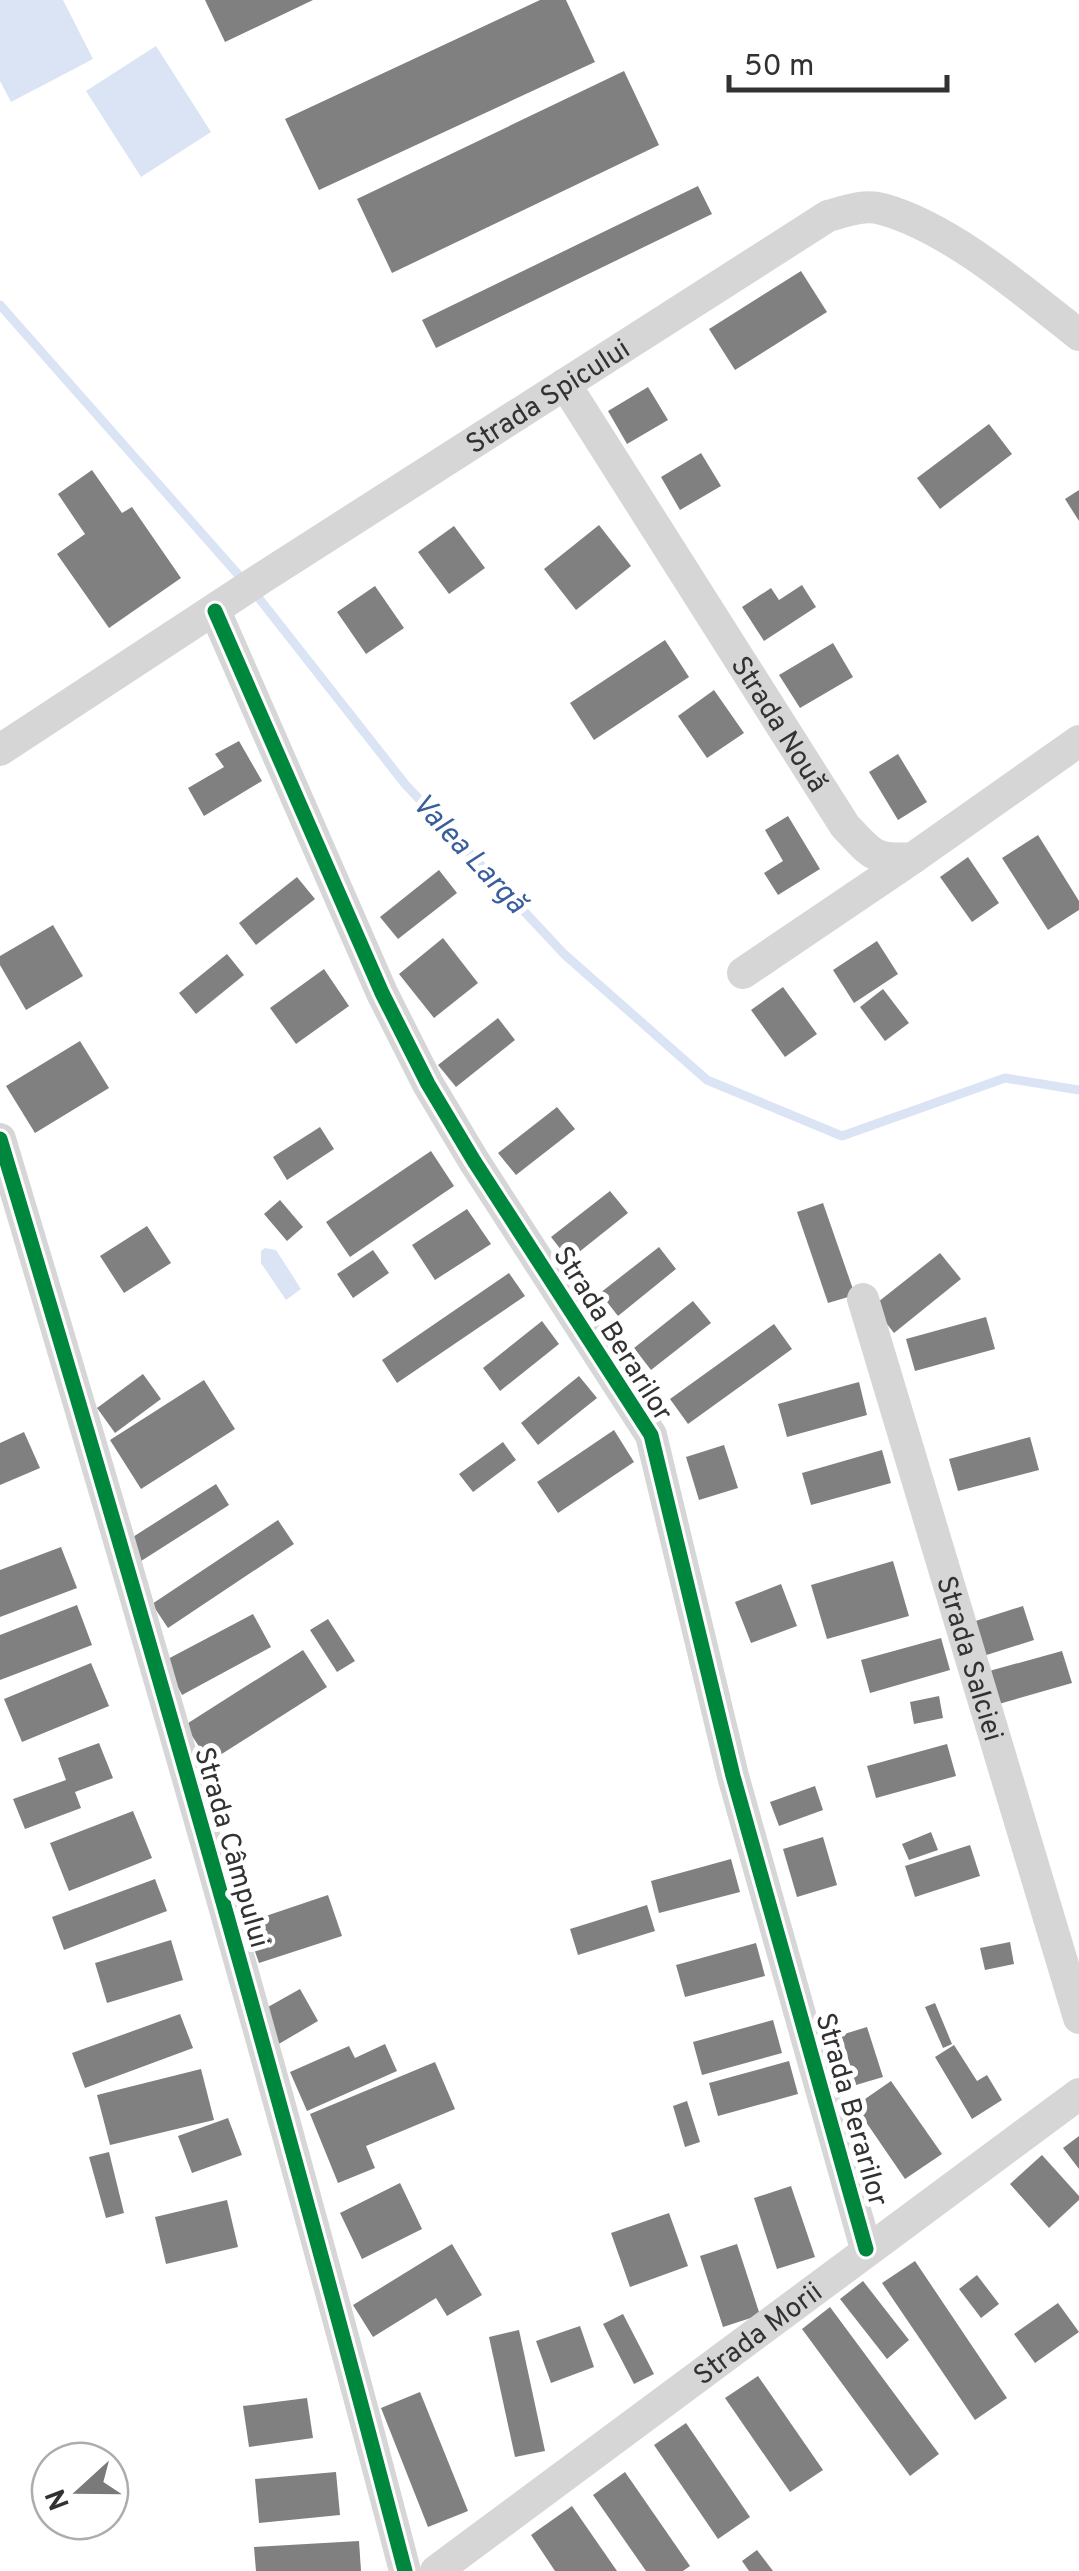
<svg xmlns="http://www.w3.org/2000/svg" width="1079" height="2571" font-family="Overpass,sans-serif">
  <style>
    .water { fill: #dbe4f4 }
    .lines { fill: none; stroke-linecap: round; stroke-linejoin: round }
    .stream { stroke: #dbe4f4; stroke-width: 9 }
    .building { fill: #808080 }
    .minor { stroke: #d6d6d6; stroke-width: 32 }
    .cycleway-casing { stroke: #fff; stroke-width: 21 }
    .cycleway { stroke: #00873e; stroke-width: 15 }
    .labels { text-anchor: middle; stroke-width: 10; stroke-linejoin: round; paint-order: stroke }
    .street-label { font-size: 28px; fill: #323232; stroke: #fff }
    .water-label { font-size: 30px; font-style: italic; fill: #395e9c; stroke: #fff }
  </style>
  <rect width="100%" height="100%" fill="#fff"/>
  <g class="water">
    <path d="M0,0h63l30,59 -82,43 -11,-21z"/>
    <path d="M156,46l55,86 -70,45 -55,-86z"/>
    <path d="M265,1248l11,2 25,39 -15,11 -25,-37v-12z"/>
  </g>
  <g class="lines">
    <g class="stream">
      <path d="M0,305l243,275"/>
      <path d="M254,592l151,192 159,170 143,126 135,56 163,-58 74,12"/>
    </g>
  </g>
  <g class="building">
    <path d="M205,0h108l-88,42z"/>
    <path d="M540,0h26l29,62 -276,128 -34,-71z"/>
    <path d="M624,71l35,74 -267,128 -35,-74z"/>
    <path d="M698,186l14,28 -276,134 -14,-28z"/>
    <path d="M801,271l26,41 -92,58 -26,-41z"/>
    <path d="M648,387l20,33 -41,24 -19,-33z"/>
    <path d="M989,424l23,30 -72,55 -23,-31z"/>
    <path d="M701,453l20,33 -41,24 -19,-33z"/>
    <path d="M92,470l30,43 10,-6 49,71 -72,50 -52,-74 28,-20 -27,-40z"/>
    <path d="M1079,490v31l-14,-22z"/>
    <path d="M599,525l32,41 -55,44 -32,-41z"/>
    <path d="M454,526l31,42 -36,26 -31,-42z"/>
    <path d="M802,585l14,22 -52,34 -22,-34 29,-19 8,12z"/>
    <path d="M375,586l29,42 -38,26 -29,-42z"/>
    <path d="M665,640l24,37 -95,63 -24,-37z"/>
    <path d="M833,643l20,34 -53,31 -21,-33z"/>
    <path d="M714,690l30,43 -37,25 -29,-42z"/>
    <path d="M239,741l23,40 -58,35 -16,-28 36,-21 -9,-13z"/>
    <path d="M898,754l29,48 -29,18 -29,-48z"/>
    <path d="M788,816l32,53 -42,26 -14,-22 19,-12 -18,-31z"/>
    <path d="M1038,835l41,66v9l-31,20 -46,-72z"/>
    <path d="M968,857l31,46 -27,19 -32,-45z"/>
    <path d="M439,870l18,23 -59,46 -18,-22z"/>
    <path d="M297,877l18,22 -59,46 -17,-22z"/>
    <path d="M53,925l30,51 -57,34 -26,-45v-9z"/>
    <path d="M443,938l35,45 -44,35 -35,-44z"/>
    <path d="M877,941l21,33 -44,29 -21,-33z"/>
    <path d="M227,954l17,21 -48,39 -17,-21z"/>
    <path d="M324,969l25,37 -53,38 -26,-36z"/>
    <path d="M783,987l34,47 -32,23 -34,-47z"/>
    <path d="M883,989l26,34 -24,18 -25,-34z"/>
    <path d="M498,1018l17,22 -59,47 -18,-22z"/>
    <path d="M80,1041l29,47 -74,45 -29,-47z"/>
    <path d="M557,1107l18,22 -59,46 -18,-22z"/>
    <path d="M320,1127l14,22 -47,31 -14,-23z"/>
    <path d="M431,1151l23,35 -104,71 -24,-35z"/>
    <path d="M610,1191l18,22 -59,47 -18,-23z"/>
    <path d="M280,1200l23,27 -16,14 -23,-27z"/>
    <path d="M823,1203l32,92 -27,8 -31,-91z"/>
    <path d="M467,1209l24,35 -56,36 -23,-35z"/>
    <path d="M147,1226l24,37 -47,30 -24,-37z"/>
    <path d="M659,1247l17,22 -58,47 -18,-23z"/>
    <path d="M373,1250l16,23 -36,25 -16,-24z"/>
    <path d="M940,1253l21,26 -67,54 -21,-27z"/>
    <path d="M509,1273l16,23 -128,87 -15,-23z"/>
    <path d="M693,1301l18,22 -60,47 -17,-22z"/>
    <path d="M986,1317l9,32 -80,22 -9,-32z"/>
    <path d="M542,1321l17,23 -59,47 -17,-23z"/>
    <path d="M774,1324l18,25 -104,75 -18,-25z"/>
    <path d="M143,1374l18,25 -46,34 -18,-25z"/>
    <path d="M579,1376l18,22 -59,47 -17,-22z"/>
    <path d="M204,1380l31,49 -94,60 -31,-49z"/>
    <path d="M859,1382l8,33 -80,22 -9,-33z"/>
    <path d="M614,1430l20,32 -76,51 -21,-31z"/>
    <path d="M24,1432l16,36 -40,17v-42z"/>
    <path d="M1030,1437l9,33 -81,21 -9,-32z"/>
    <path d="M503,1442l13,18 -43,32 -14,-18z"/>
    <path d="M724,1445l14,43 -39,12 -13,-43z"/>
    <path d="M882,1450l9,33 -80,22 -9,-32z"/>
    <path d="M216,1484l13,21 -91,58 -13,-21z"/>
    <path d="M278,1520l16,24 -126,84 -16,-24z"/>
    <path d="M61,1547l16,41 -77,29v-47z"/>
    <path d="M893,1561l16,55 -82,23 -16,-54z"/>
    <path d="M781,1584l16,42 -46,17 -16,-41z"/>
    <path d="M77,1605l15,40 -92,35v-45z"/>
    <path d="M1023,1606l11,34 -57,18 -11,-34z"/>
    <path d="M253,1614l18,33 -89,48 -18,-34z"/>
    <path d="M328,1619l27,42 -18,11 -27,-42z"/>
    <path d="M941,1638l9,32 -80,23 -9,-33z"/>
    <path d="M303,1650l24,37 -118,75 -24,-37z"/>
    <path d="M1062,1651l10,32 -80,23 -10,-33z"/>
    <path d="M91,1663l18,43 -87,36 -18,-43z"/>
    <path d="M939,1696l4,22 -29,6 -4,-22z"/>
    <path d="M99,1743l14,35 -38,14 6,16 -56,21 -12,-30 53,-19 -8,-22z"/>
    <path d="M947,1744l9,32 -80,22 -9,-32z"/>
    <path d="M815,1786l8,24 -44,16 -9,-24z"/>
    <path d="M133,1811l19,47 -83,33 -19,-48z"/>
    <path d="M931,1832l7,18 -29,10 -7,-16z"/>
    <path d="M823,1837l14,48 -40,12 -14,-48z"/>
    <path d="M970,1845l10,31 -65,21 -10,-31z"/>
    <path d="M731,1859l9,33 -81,21 -8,-32z"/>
    <path d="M155,1879l12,32 -103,39 -12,-33z"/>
    <path d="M328,1895l14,41 -83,27 -14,-40z"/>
    <path d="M647,1905l8,26 -77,24 -8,-26z"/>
    <path d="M171,1940l12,40 -76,23 -12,-40z"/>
    <path d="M1010,1942l4,22 -29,6 -5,-22z"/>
    <path d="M756,1943l9,33 -80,21 -9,-32z"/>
    <path d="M300,1989l18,32 -41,24 -18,-33z"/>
    <path d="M935,2003l17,41 -9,4 -18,-41z"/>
    <path d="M180,2014l13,34 -108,40 -13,-35z"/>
    <path d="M773,2020l9,33 -80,22 -9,-33z"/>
    <path d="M867,2027l16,50 -27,8 -15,-50z"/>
    <path d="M385,2044l12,27 -90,40 -17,-39 59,-26 6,12z"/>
    <path d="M954,2045l23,36 10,-6 15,25 -30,19 -37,-62z"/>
    <path d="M789,2061l9,33 -80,22 -9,-33z"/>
    <path d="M435,2062l20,47 -89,37 9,22 -37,15 -28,-69z"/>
    <path d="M201,2069l13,51 -104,25 -13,-50z"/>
    <path d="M891,2081l51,73 -37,25 -50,-73z"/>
    <path d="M687,2101l13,41 -15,5 -12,-41z"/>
    <path d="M228,2118l14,37 -50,18 -14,-37z"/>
    <path d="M1079,2136v33l-16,-21z"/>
    <path d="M109,2152l15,61 -18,5 -17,-61z"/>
    <path d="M1042,2155l37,41v4l-30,28 -39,-44z"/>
    <path d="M400,2183l22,46 -60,30 -22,-46z"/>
    <path d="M791,2186l24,71 -38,12 -23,-71z"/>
    <path d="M227,2200l11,47 -72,17 -11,-47z"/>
    <path d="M669,2213l19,53 -58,21 -19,-54z"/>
    <path d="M452,2244l30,51 -35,21 -11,-18 -63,39 -20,-32z"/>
    <path d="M737,2244l23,71 -37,12 -23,-71z"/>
    <path d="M915,2261l92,137 -32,22 -93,-137z"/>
    <path d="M977,2275l22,29 -18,14 -22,-29z"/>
    <path d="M863,2281l46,59 -22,19 -47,-60z"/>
    <path d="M1058,2303l21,29 -44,31 -21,-29z"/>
    <path d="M830,2307l109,147 -29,22 -108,-147z"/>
    <path d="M623,2314l31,60 -20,10 -31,-60z"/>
    <path d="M580,2326l14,41 -43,16 -15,-42z"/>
    <path d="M519,2330l26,121 -30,6 -26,-120z"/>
    <path d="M758,2376l65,94 -33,22 -65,-94z"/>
    <path d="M420,2392l48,119 -40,16 -47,-119z"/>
    <path d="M307,2398l6,40 -64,9 -6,-41z"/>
    <path d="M686,2423l64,94 -32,22 -64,-94z"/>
    <path d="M336,2472l4,43 -81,8 -4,-44z"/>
    <path d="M625,2472l65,94 -7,5h-37l-53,-76z"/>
    <path d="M572,2506l45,65h-62l-24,-36z"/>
    <path d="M359,2541l2,30h-105l-2,-24z"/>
    <path d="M757,2550l16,21h-24l-7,-10z"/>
  </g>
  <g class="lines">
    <g class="minor">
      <path id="s1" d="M565,384l280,442c27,28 28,35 68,32l166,-117"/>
      <path d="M215,611l167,382 46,91 46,77 177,274 82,341 133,473"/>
      <path id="s2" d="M0,750l265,-174 563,-360c18,-5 36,-12 54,-7 67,18 143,83 197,126"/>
      <path d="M743,973l170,-115"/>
      <path d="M0,1139c143,475 280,952 405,1432"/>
      <path id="s3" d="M863,1299l216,719"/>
      <path id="s4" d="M436,2571l643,-477"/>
    </g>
    <g class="cycleway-casing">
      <g id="cycleway">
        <path d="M215,611l167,382 46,91 46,77 177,274 82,341 133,473"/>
        <path d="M0,1139c143,475 280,952 405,1432"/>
      </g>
    </g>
    <use href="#cycleway" class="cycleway"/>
  </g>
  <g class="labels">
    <g class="street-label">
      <text dy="10" stroke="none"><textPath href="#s2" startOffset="652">Strada Spicului</textPath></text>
      <text dy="10" stroke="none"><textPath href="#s1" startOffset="402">Strada Nouă</textPath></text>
      <text transform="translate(614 1333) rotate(58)" y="10">Strada Berarilor</text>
      <text dy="10" stroke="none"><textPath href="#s3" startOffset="375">Strada Salciei</textPath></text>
      <text transform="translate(233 1847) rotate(74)" y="10">Strada Câmpului</text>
      <text transform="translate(853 2109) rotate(74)" y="10">Strada Berarilor</text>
      <text dy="10" stroke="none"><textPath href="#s4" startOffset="400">Strada Morii</textPath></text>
    </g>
    <g class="water-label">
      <text transform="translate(470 853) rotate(47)" y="10">Valea Largă</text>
    </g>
  </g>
  <g transform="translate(80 2491) rotate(249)"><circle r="48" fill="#ffffff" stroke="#adadad" stroke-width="2.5"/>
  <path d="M0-8L18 38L0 25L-18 38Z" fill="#7a7a7a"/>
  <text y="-15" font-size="28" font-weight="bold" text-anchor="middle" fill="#323232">N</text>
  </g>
  <path d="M729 75v15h218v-15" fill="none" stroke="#323232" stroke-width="5"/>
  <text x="744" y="75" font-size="30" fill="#323232" stroke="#ffffff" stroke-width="8" paint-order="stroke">50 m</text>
</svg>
